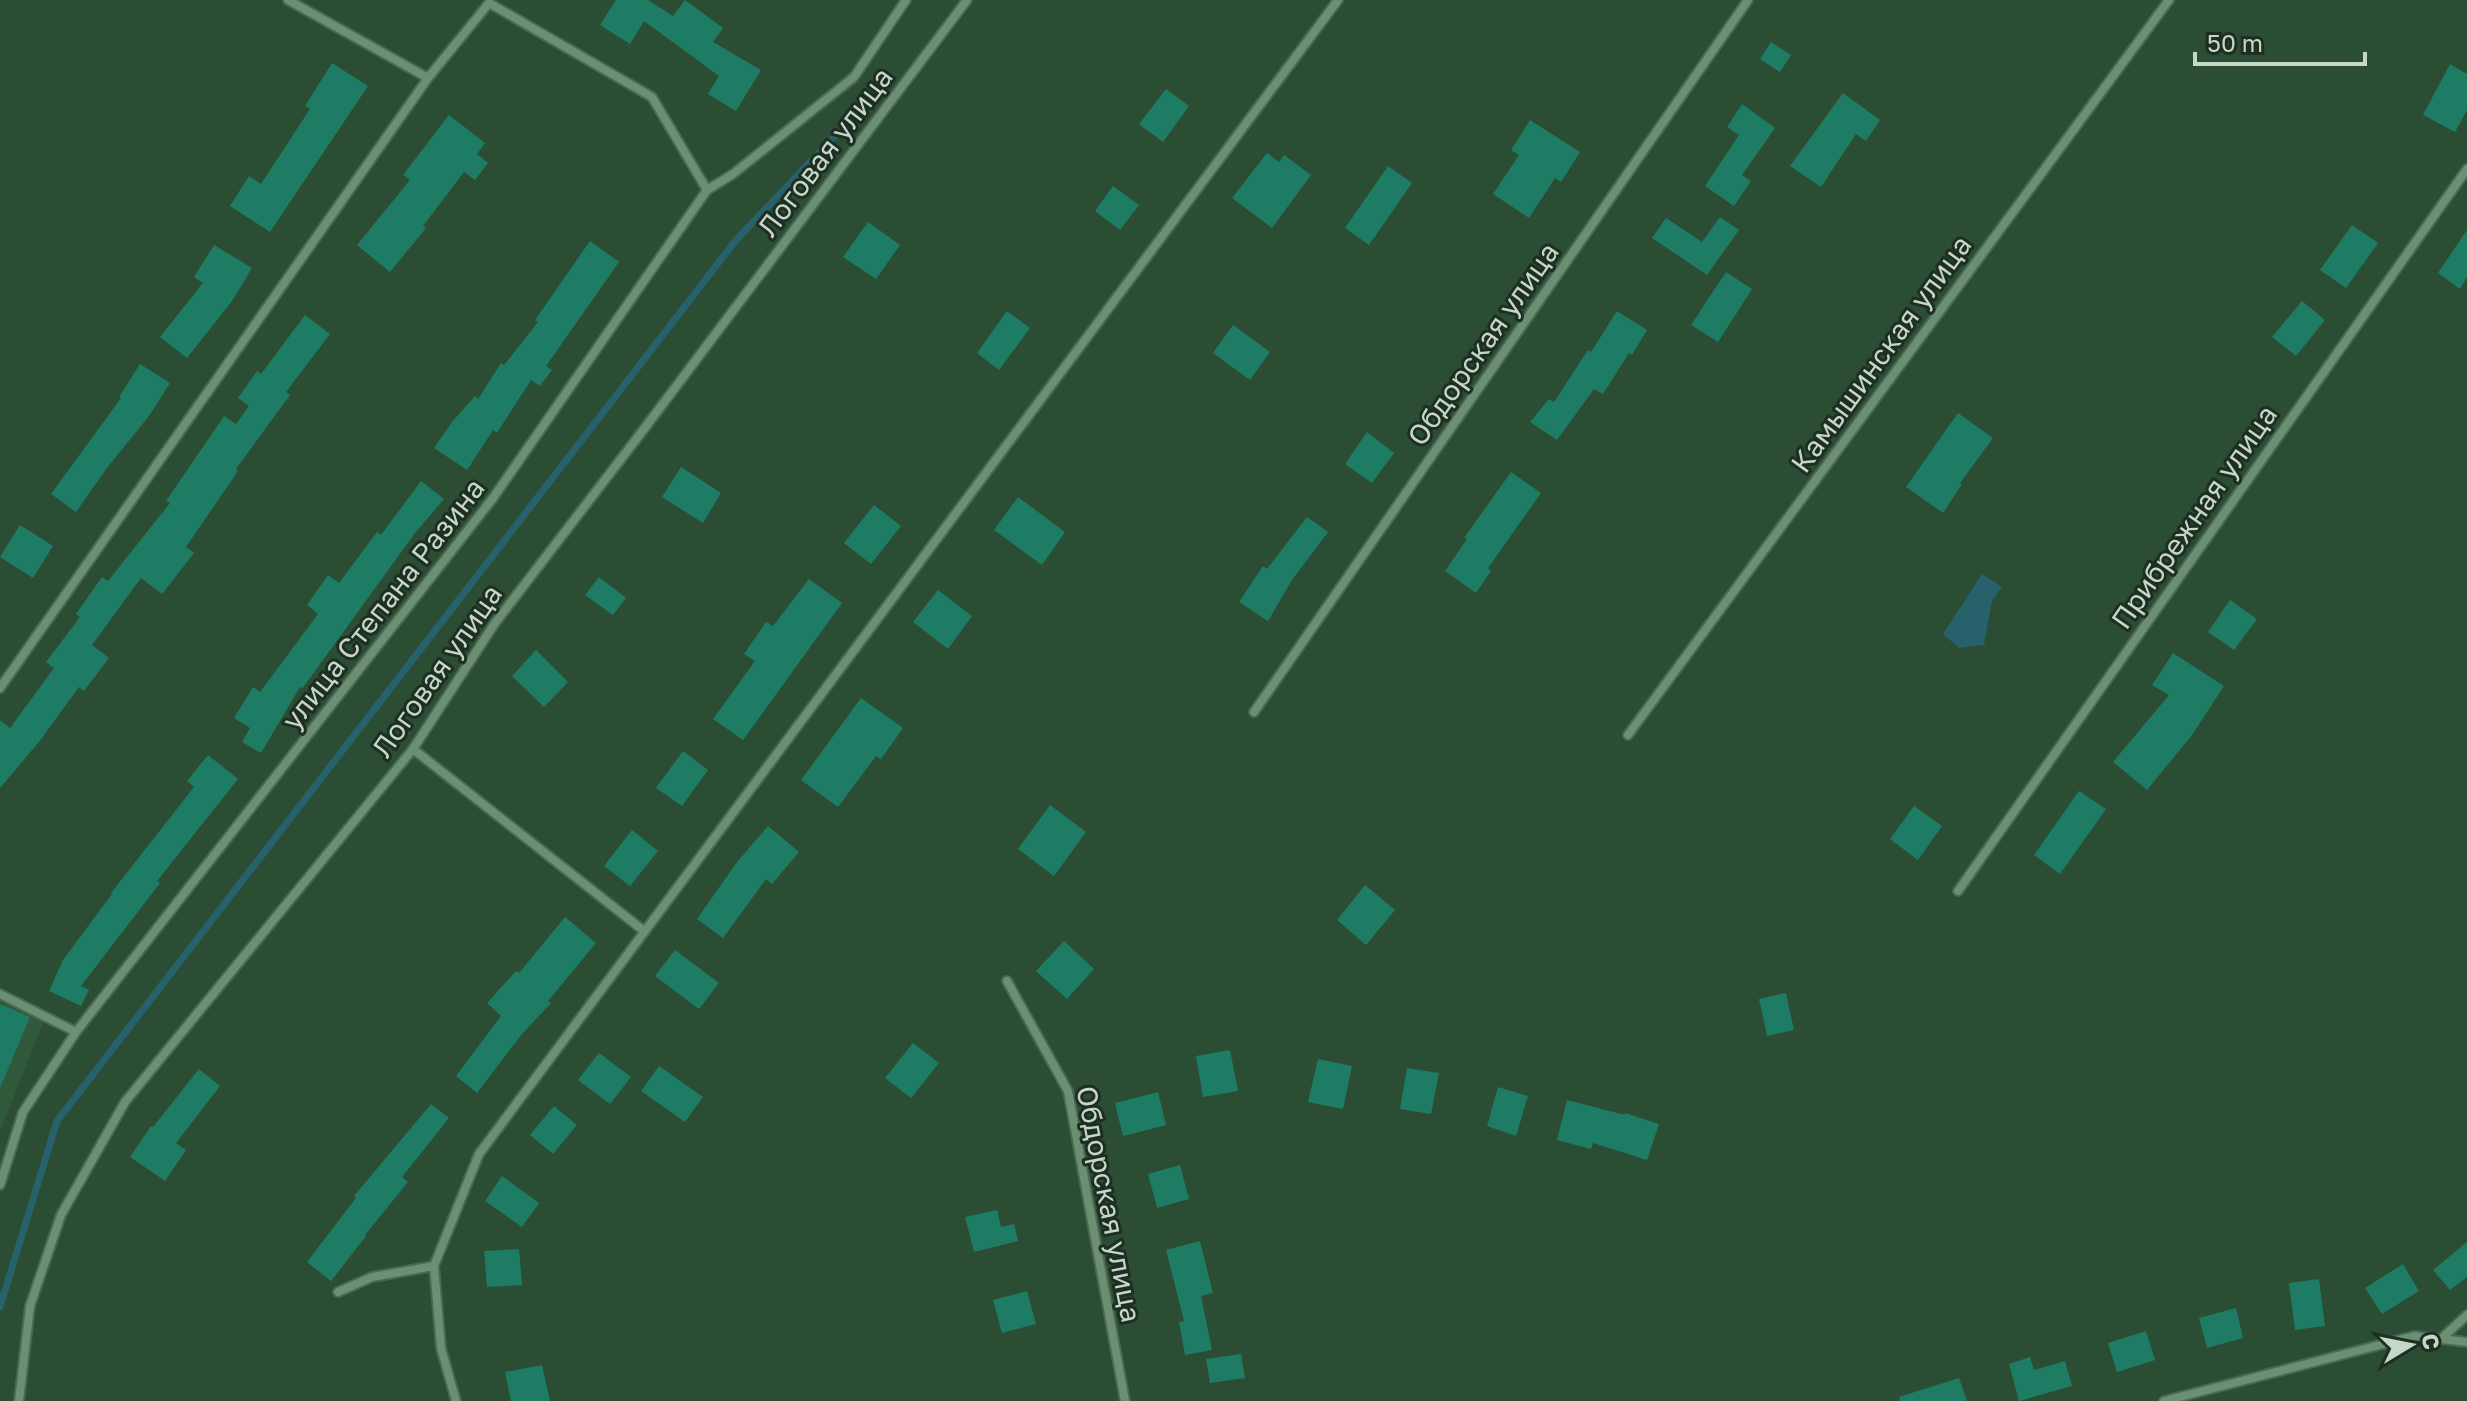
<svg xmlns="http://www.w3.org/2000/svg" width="2467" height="1401" font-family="'Golos Text',sans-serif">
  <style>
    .built { fill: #30593b }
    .water { fill: #27616c }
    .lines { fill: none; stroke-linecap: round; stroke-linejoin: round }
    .stream { stroke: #27616c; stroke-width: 7 }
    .building { fill: #1f7c64 }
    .street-casing { stroke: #4a6752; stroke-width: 12 }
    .street { stroke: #6b8f73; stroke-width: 8 }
    .labels { text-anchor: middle; stroke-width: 6; stroke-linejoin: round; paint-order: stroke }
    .street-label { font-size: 28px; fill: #c5d8c8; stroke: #1f2e23 }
  </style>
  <rect width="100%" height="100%" fill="#2b4d33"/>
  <path class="built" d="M0,1001l44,20 -44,111z"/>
  <path class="water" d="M1982,574l20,13 -10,14 -8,44 -25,3 -16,-14z"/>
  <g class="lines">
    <path class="stream" d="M0,1307l57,-186 679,-881 100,-105"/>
  </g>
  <g class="building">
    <path d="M616,0h32l25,16 12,-16 38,28 -10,14 48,28 -25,41 -28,-17 11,-18 -75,-55 -14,23 -30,-19z"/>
    <path d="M1771,42l20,13 -11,17 -20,-13z"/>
    <path d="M332,63l36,23 -98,146 -40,-26 19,-30 12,8 49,-75 -5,-3z"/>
    <path d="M2450,64l17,10v36l-12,22 -32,-17z"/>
    <path d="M1166,89l23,17 -26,36 -24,-18z"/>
    <path d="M1843,93l37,27 -14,21 -10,-7 -35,53 -31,-21z"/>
    <path d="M1742,104l33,24 -33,47 9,6 -17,25 -29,-20 34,-51 -12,-8z"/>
    <path d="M449,115l36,28 -8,11 11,9 -13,17 -11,-8 -41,54 3,2 -36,44 -33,-27 53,-65 -7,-5z"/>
    <path d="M1530,120l50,32 -19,30 -6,-4 -26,40 -36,-24 26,-39 -8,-5z"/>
    <path d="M1267,153l12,9 5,-7 27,20 -39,53 -40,-30z"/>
    <path d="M1388,166l24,17 -43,62 -24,-17z"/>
    <path d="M1113,186l26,19 -19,25 -25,-19z"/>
    <path d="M1720,217l19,13 -32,45 -55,-37 14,-20 36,24z"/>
    <path d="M868,222l32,23 -24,34 -33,-22z"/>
    <path d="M2352,225l26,18 -32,45 -26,-18z"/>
    <path d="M2467,230v47l-7,12 -22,-16z"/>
    <path d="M590,241l29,21 -73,104 6,4 -12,16 -9,-6 -34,53 -4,-3 -26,40 -33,-22 18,-26 23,-26 3,3 23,-36 3,2 34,-43 -3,-2z"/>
    <path d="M214,245l38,23 -20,33 -45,57 -27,-21 43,-54 -9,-6z"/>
    <path d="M1726,272l26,17 -34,53 -27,-17z"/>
    <path d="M2302,301l23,19 -29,36 -24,-19z"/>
    <path d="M1007,311l23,17 -31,42 -22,-17z"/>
    <path d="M1617,311l30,19 -15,25 -3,-2 -26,41 -9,-5 -37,51 -27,-18 19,-23 5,3 34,-52 3,2z"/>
    <path d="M305,315l25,19 -44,58 4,3 -54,74 2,2 -52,76 8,6 -32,41 -21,-16 -49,67 17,13 -25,33 -5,-4 -40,55 -39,46v-68l10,8 44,-60 -8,-6 34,-45 -4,-3 26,-37 6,4 62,-78 -4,-2 58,-85 12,8 13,-18 -11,-8 19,-27 4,3z"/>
    <path d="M1233,325l37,27 -20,28 -37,-27z"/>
    <path d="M140,364l30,19 -21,33 -42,52 -31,44 -25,-18 70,-96 -2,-1z"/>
    <path d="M1958,413l35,25 -33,45 2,1 -19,29 -37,-26z"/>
    <path d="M1367,432l27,21 -22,30 -27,-19z"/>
    <path d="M681,467l40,26 -18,30 -41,-26z"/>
    <path d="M1511,472l30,21 -53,75 3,3 -15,22 -31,-22 22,-32 -3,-1z"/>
    <path d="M421,481l23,18 -29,34 -113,156 -2,-2 -39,66 -19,-11 8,-14 -16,-10 19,-31 7,5 58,-78 -11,-9 21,-30 11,8 38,-51 4,3z"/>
    <path d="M1018,497l47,35 -23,33 -48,-35z"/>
    <path d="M874,505l27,21 -30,38 -27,-21z"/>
    <path d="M1307,517l21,15 -36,48 -24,41 -29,-19 24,-36 4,3z"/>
    <path d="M20,525l33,21 -20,32 -33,-21z"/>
    <path d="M599,577l27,21 -13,17 -28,-20z"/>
    <path d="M809,579l33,24 -99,137 -30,-21 42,-58 -11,-7 22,-32 7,4z"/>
    <path d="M938,590l34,26 -24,33 -35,-27z"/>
    <path d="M2230,600l27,19 -23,31 -26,-18z"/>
    <path d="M536,650l32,32 -24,25 -32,-31z"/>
    <path d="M2173,653l51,33 -32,49 -45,55 -34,-28 56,-67 -17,-10z"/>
    <path d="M861,698l42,30 -22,31 -5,-3 -38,51 -37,-27z"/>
    <path d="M683,751l25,19 -26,36 -26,-18z"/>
    <path d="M208,755l30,24 -81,102 3,2 -79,103 8,4 -8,16 -32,-15 14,-31 49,-66 -1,-1 83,-106 -7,-6z"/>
    <path d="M2079,791l27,18 -46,65 -26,-19z"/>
    <path d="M1050,805l36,27 -32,44 -36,-27z"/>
    <path d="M1914,806l28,20 -24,34 -28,-21z"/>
    <path d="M768,826l31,26 -27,32 -6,-5 -43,59 -26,-19 40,-57z"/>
    <path d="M632,830l26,21 -28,35 -26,-20z"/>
    <path d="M1365,885l30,25 -29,35 -29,-25z"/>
    <path d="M565,917l31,26 -48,58 3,2 -29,31 -45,59 -21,-17 45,-60 -14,-13 29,-32 3,2z"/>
    <path d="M1064,941l30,28 -27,30 -31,-28z"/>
    <path d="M675,950l44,33 -20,26 -44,-33z"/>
    <path d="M1786,993l8,37 -27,6 -8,-37z"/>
    <path d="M0,1004l30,13 -30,71z"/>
    <path d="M913,1043l26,20 -28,35 -26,-20z"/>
    <path d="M1230,1050l8,41 -35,6 -7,-41z"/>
    <path d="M599,1053l32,24 -21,27 -32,-24z"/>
    <path d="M1318,1059l34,7 -9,43 -35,-7z"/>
    <path d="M659,1066l44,31 -18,25 -44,-31z"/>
    <path d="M1407,1068l32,5 -8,41 -31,-5z"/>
    <path d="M199,1069l21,17 -44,57 10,7 -21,31 -35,-24 21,-31 2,1z"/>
    <path d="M1498,1087l30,9 -12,40 -29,-10z"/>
    <path d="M1158,1092l8,33 -43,11 -8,-33z"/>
    <path d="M1567,1100l58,15v-2l34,11 -12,36 -54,-17 -2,6 -34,-9z"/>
    <path d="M431,1104l18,14 -47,59 6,5 -43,53 1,1 -35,45 -24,-19 49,-64 -2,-2z"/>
    <path d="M554,1106l23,19 -24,29 -23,-19z"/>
    <path d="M1180,1165l9,34 -32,9 -9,-34z"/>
    <path d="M502,1176l37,27 -17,24 -37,-26z"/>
    <path d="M997,1210l4,17 13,-3 4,17 -44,11 -9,-35z"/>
    <path d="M1200,1241l13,52 -12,3 11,54 -27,5 -6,-33 5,-1 -18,-71z"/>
    <path d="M2467,1242v35l-17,13 -17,-20z"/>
    <path d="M519,1249l3,36 -35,2 -3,-36z"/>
    <path d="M2403,1264l16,27 -37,23 -17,-26z"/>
    <path d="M2319,1279l6,47 -30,4 -6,-47z"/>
    <path d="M1027,1291l9,33 -34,9 -9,-33z"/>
    <path d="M2236,1308l7,30 -36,10 -8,-30z"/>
    <path d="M2146,1331l9,29 -38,12 -9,-29z"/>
    <path d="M1241,1354l4,24 -35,5 -4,-24z"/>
    <path d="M2030,1357l4,13 31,-9 7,25 -53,15 -10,-37z"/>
    <path d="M542,1365l8,36h-39l-6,-29z"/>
    <path d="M1959,1378l8,23h-67l-1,-4z"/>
  </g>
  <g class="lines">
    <g class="street-casing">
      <g id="street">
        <path d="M288,0l140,78"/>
        <path d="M0,688l428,-610 61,-75 163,94 55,93"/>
        <path d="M1254,712l494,-712"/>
        <path d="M1628,735l541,-735"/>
        <path d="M413,749l231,182"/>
        <path d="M1958,891l509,-722"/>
        <path d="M1007,981l61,110 57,310"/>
        <path d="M0,994l76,38"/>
        <path d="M0,1185l23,-73 53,-80 417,-534 214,-308 26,-16 121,-97 52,-77"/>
        <path d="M338,1292l34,-15 62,-11"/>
        <path d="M2441,1339l26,-24"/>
        <path d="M19,1401l11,-95 31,-91 64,-113 288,-353 82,-126 149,-194 323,-429"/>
        <path d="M456,1401l-15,-53 -7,-82 45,-112 859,-1154"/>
        <path d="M2164,1401l250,-65 53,6"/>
      </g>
    </g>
    <use href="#street" class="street"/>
  </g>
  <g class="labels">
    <g class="street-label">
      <text transform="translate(825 152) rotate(-53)" y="10">Логовая улица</text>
      <text transform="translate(1483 344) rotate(-55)" y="10">Обдорская улица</text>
      <text transform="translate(1881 354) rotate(-54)" y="10">Камышинская улица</text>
      <text transform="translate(2194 517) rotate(-55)" y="10">Прибрежная улица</text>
      <text transform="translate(383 604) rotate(-52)" y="10">улица Степана Разина</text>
      <text transform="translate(437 671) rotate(-55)" y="10">Логовая улица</text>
      <text transform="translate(1109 1204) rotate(79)" y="10">Обдорская улица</text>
    </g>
  </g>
  <g transform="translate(2411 1345) rotate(80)" stroke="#1f2e23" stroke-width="6" paint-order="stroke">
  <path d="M0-6L14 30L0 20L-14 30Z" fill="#c5d8c8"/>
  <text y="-12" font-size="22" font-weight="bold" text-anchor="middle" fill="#c5d8c8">С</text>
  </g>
  <path d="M2195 52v12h170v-12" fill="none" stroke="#c5d8c8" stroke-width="4"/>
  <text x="2207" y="52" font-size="24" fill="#c5d8c8" stroke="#1f2e23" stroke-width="6" paint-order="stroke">50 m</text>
</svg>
